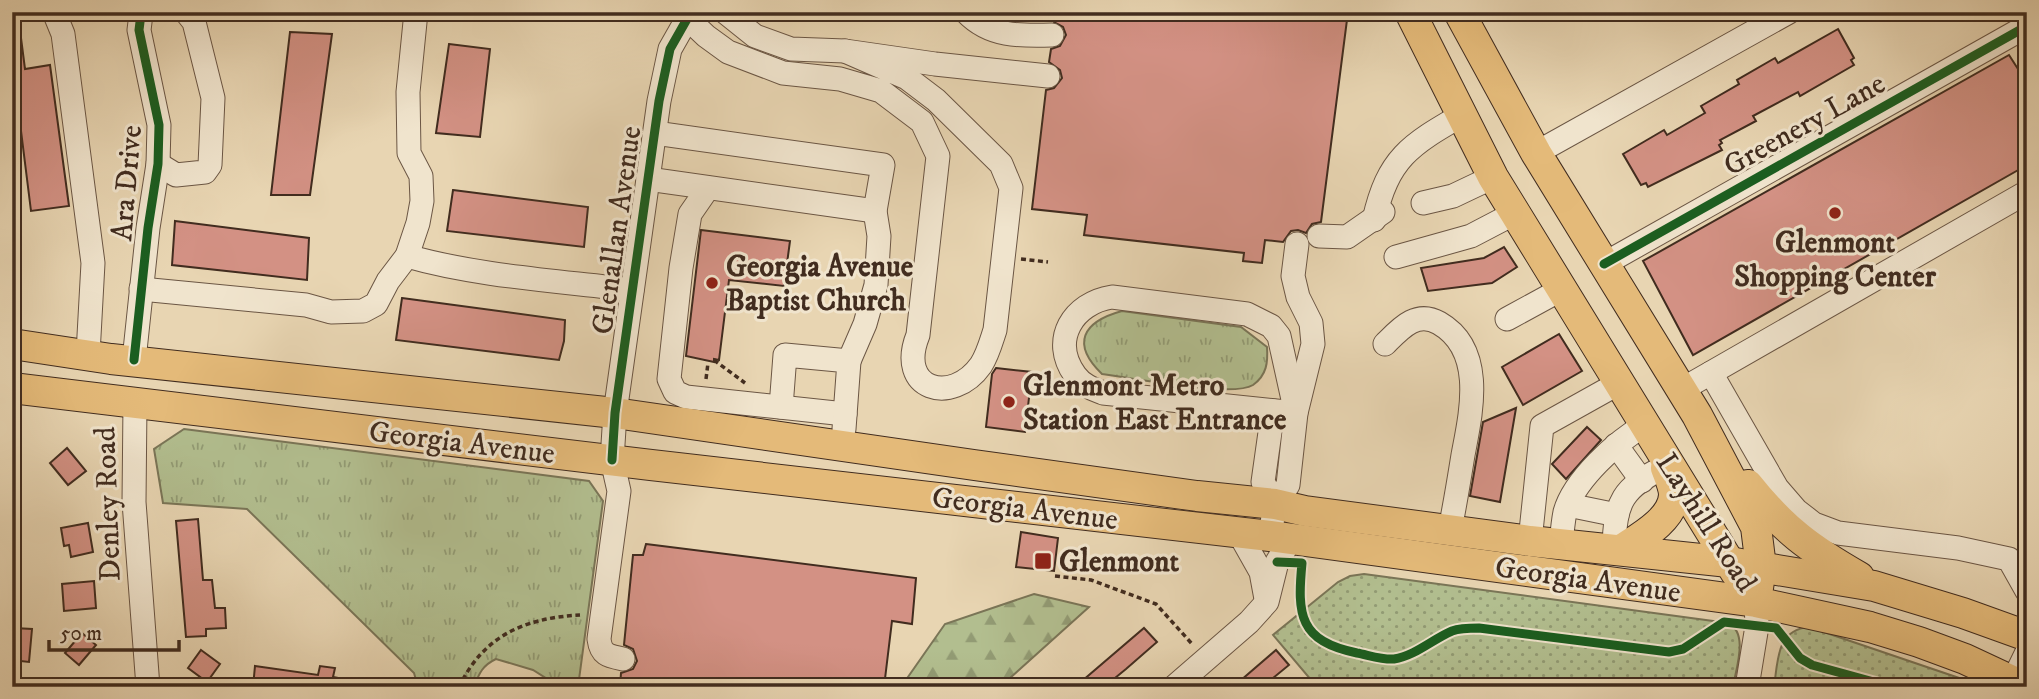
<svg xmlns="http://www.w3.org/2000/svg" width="2039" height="699" font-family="'IM FELL DW Pica',serif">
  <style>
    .grass { fill: url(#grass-tufts); stroke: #7a7557; stroke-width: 2 }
    .forest { fill: url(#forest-firs); stroke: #7a7557; stroke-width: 2 }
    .park { fill: url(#park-dots); stroke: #7a7557; stroke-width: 2 }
    .building { fill: #d39184; stroke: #412c1f; stroke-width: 2 }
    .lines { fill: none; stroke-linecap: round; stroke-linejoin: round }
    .minor-casing { stroke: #6b5644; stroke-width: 25 }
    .major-casing { stroke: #412c1f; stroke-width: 32 }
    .path { stroke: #412c1f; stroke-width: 3.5; stroke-dasharray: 5 3.5; stroke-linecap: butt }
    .minor { stroke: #f0e4cd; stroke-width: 23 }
    .major { stroke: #e4ba79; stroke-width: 30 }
    .cycleway-casing { stroke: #f0e4cd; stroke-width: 13 }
    .cycleway { stroke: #1b5e20; stroke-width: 9 }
    .poi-dot { fill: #8f2418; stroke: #f0e4cd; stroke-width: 2.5 }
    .labels { text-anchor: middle; stroke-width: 6; stroke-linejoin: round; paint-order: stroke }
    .street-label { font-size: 30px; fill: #412c1f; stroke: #f0e4cd }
    .poi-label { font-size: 30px; font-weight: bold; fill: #412c1f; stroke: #f0e4cd; text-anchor: start }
  </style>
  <defs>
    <pattern id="grass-tufts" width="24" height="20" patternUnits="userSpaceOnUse" patternTransform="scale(1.75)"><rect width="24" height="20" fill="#b2be8f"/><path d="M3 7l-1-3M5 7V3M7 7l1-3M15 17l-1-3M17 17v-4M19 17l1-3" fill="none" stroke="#929b74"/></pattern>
    <pattern id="forest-firs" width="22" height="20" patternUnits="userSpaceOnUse" patternTransform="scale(1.75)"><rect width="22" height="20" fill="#b2be8f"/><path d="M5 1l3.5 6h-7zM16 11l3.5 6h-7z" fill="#929b74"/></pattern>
    <pattern id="park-dots" width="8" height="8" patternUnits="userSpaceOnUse" patternTransform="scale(1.75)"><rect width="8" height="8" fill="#b2be8f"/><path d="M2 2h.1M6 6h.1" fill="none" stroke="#929b74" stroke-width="1.8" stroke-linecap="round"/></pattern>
  </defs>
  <rect width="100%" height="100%" fill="#e8d5b2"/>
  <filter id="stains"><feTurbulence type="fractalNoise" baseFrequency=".00286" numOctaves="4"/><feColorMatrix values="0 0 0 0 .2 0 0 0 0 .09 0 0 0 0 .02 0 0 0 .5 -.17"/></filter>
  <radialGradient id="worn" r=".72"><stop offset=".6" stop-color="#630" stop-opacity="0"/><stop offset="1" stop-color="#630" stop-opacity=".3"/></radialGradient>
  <g class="grass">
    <path d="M1122,311l119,16 26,20c1,15 0,28 -14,38 -21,13 -121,-7 -151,-11 -31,-30 -20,-52 20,-63z"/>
    <path d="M184,429l405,52 14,20 -25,186h-18l-27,-17 -37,-11c-13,6 -17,14 -22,28h-56l-4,-14 -167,-164 -84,-6 -9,-54z"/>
  </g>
  <path class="forest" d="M1034,594l55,13 -89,80h-99l44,-63z"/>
  <g class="park">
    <path d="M1364,574l364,49c21,10 8,45 5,64l-81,-6 -5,6h-186l-91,-8 -19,8h-34l-44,-52 65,-53 12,-6z"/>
    <path d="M1809,627l156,53 10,7h-201c4,-26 2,-57 35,-60z"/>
  </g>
  <g class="building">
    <path d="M1055,12h293l-27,210 -9,2 -6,9 -8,-3 -7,1 -8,11 -18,-2 -3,23 -19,-2 1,-8 -160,-18 3,-20 -55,-6 14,-119 8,-2 8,-10 -2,-8 -11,-8 2,-13 9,-3 6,-11 -3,-8 -9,-5z"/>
    <path d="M1838,29l16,29 -3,2 3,5 -54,31 -2,-4 -45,24 3,5 -36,19 2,3 -3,2 3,5 -74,37 -2,-4 -5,2 -18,-31 41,-24 3,5 38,-22 -4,-7 38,-22 -2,-4 38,-22 3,5z"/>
    <path d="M290,32l42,2 -22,161h-39z"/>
    <path d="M12,38h9l4,31 25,-4 19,141 -38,5 -12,-96 -7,1z"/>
    <path d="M449,44l41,5 -10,88 -44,-4z"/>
    <path d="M2009,55l18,28v82l-334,190 -50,-94z"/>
    <path d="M453,190l135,17 -4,40 -137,-16z"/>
    <path d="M175,221l134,17 -2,42 -135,-15z"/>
    <path d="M701,230l89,11 -6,45 -55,-6 -10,80 -5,-1v3l-28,-6z"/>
    <path d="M1504,247l13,20 -25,16 -64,8 -7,-23 63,-10z"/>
    <path d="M402,298l163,22 -1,21 -5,19 -163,-20z"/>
    <path d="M1559,334l23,37 -59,34 -21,-38z"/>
    <path d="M996,368l36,4 -7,60 -39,-5 6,-53z"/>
    <path d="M1516,408l-16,94 -30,-6 13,-74z"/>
    <path d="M1587,427l14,13 -35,39 -14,-15z"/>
    <path d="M67,448l19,23 -18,14 -18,-22z"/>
    <path d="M198,519l5,61h9l3,28h10l1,20 -20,1v7l-20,1 -10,-116z"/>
    <path d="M88,523l5,29 -22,5 -2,-12 -5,1 -3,-18z"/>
    <path d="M1021,532l37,6 -4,33 -38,-4z"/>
    <path d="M646,544l270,34 -4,46 -20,-3 -8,66h-264l1,-14 12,-4 4,-8 -4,-12 -9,-4 9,-90h10z"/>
    <path d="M94,581l2,27 -32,3 -2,-27z"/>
    <path d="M14,628l18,1 -3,33 -17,-2z"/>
    <path d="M1144,628l13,14 -31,27 -22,18h-29z"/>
    <path d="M82,633l14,12 -17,20 -14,-12z"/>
    <path d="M201,650l19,14 -13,18 -19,-14z"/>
    <path d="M1276,650l13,15 -27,22h-29z"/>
    <path d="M255,666l63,9 2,-9 15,2 -2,9 11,2 -1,8h-90z"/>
  </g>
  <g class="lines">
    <g class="minor-casing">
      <g id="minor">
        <path d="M54,12l9,22 30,229 -5,91"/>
        <path d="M725,12l30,24 36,13 54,2 90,13 113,12"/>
        <path d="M966,12c24,25 54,24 86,23"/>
        <path d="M686,17l20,19 22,16 55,21 57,6 41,12 41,31 16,34 -20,179c-22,55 34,71 63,30 7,-11 10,-23 14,-35l16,-142 -10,-24 -65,-64 -29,-22 -62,-27"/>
        <path d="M655,133l228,32 -8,46 4,25 -3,49 -11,39 -16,37"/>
        <path d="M1536,153l253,-141"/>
        <path d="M158,164l18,11 29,-3 5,-7 3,-67 -19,-76 -8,-10"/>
        <path d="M648,179l227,32"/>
        <path d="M708,188l-18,26 -9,54 -12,111 6,13 11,5 159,17"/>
        <path d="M1423,203l30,-7 40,-19"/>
        <path d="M1374,220c14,-62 36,-75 88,-105"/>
        <path d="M1319,236l28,1 36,-25"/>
        <path d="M407,256c69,20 153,25 225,34"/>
        <path d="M1396,257l75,-21 44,-23"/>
        <path d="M1604,264l423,-238"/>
        <path d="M141,289l165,16 25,7 32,-1 13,-7 12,-23 19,-25 11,-33 4,-22 -1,-25 -12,-23 -1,-61 8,-80"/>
        <path d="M1112,297l135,17 24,12 8,10 17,77 -193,-20c-10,-4 -21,-8 -28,-18 -25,-35 -2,-72 37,-78z"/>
        <path d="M1507,319l55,-30"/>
        <path d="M1385,344c15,-15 31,-34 54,-21 47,27 32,90 24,132 -4,25 -8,50 -13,74"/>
        <path d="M134,360l14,-132 10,-64 1,-39 -20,-95 2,-16 2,-2"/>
        <path d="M1711,373l66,115 19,22 18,14 24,9 120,15 51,11 18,32"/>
        <path d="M1681,390l346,-198"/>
        <path d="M135,403l-1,99 14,185"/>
        <path d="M781,407l4,-52 64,6 -5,68"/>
        <path d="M1273,411l-10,71 12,22"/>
        <path d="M1616,445l26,36"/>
        <path d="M1568,505l49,10"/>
        <path d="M1239,533l22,39 5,27"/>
        <path d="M1270,536l5,-32 13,-19 8,-72 17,-69 -2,-21 -13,-26 -5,-21 4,-32"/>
        <path d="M1530,541l12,-115 77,-43"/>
        <path d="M1561,544c1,-11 2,-22 4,-32 9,-32 52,-71 80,-87"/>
        <path d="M1614,549c1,-48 8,-61 52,-83"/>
        <path d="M623,659c-15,-3 -22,-4 -24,-20l20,-148 -7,-31 3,-47 44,-312 11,-52 21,-37"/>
        <path d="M1174,687l75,-65 18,-20 10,-40 14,-23"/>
        <path d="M1747,687l10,-61 -1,-24"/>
        <path d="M2010,687l17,-35"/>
      </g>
    </g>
    <g class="major-casing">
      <g id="major">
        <path d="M1410,12l83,165 243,396"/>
        <path d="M1459,12l77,141 161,262 59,112 5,40 -3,21"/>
        <path d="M12,344l99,15 504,54 359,52 223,31 78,8 30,7 225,30 199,21 145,24 89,27 64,23"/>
        <path d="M12,388l639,77 619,71 486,66 114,25 49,15 46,17 60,28"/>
        <path d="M1748,485c35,44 62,64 111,92"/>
        <path d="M1621,550c18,-12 52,-30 53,-55 0,-8 -5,-19 -8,-27"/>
      </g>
    </g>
    <g class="path">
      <path d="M1021,259l27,3"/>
      <path d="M714,360l31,23"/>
      <path d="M706,379l2,-16"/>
      <path d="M1055,576l36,4 65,24 37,41"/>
      <path d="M459,687c25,-52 66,-69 121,-72"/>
    </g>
    <use href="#minor" class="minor"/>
    <use href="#major" class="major"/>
    <g class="cycleway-casing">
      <g id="cycleway">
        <path d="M1604,264l423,-238"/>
        <path d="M134,360l14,-132 10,-64 1,-39 -20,-95 2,-16 2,-2"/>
        <path d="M612,460l3,-47 44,-312 11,-52 21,-37"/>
        <path d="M1277,562l25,1c-5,52 -3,78 55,90 11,2 26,7 37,6 21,-3 39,-20 58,-28 8,-3 18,-3 27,-3l190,24 14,-3 41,-27 52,6 24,30 12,7 80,22"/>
      </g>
    </g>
    <use href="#cycleway" class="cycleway"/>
  </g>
  <g class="poi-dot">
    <circle cx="1835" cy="213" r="7"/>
    <circle cx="712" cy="283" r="7"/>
    <circle cx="1009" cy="402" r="7"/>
    <rect x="1034" y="552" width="18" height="18" rx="3.5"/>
  </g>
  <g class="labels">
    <g class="street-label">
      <text transform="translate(1804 124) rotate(-29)" y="10">Greenery Lane</text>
      <text transform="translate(126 183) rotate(-85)" y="10">Ara Drive</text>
      <text transform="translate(616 230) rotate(-82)" y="10">Glenallan Avenue</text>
      <text transform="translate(462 442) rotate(7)" y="10">Georgia Avenue</text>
      <text transform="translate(107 504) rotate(-92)" y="10">Denley Road</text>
      <text transform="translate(1025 508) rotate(7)" y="10">Georgia Avenue</text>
      <text transform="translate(1707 522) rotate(57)" y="10">Layhill Road</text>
      <text transform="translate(1588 579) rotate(8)" y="10">Georgia Avenue</text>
    </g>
    <g class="poi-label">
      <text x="1835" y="252" text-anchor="middle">Glenmont<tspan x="1835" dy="34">Shopping Center</tspan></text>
      <text x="726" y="276">Georgia Avenue<tspan x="726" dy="34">Baptist Church</tspan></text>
      <text x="1023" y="395">Glenmont Metro<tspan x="1023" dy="34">Station East Entrance</tspan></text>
      <text x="1059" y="571">Glenmont</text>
    </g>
  </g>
  <rect width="2039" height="699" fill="none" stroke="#e8d5b2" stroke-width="42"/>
  <rect x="14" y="14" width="2011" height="671" fill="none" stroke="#412c1f" stroke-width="3.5"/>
  <rect x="21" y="21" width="1997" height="657" fill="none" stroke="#412c1f" stroke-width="2"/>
  <path d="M49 640v10h130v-10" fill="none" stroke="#412c1f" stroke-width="3.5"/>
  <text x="60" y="640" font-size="21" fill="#412c1f" stroke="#f0e4cd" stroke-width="5" paint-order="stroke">50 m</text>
  <rect width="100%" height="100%" filter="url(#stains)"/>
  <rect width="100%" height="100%" fill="url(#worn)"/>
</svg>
